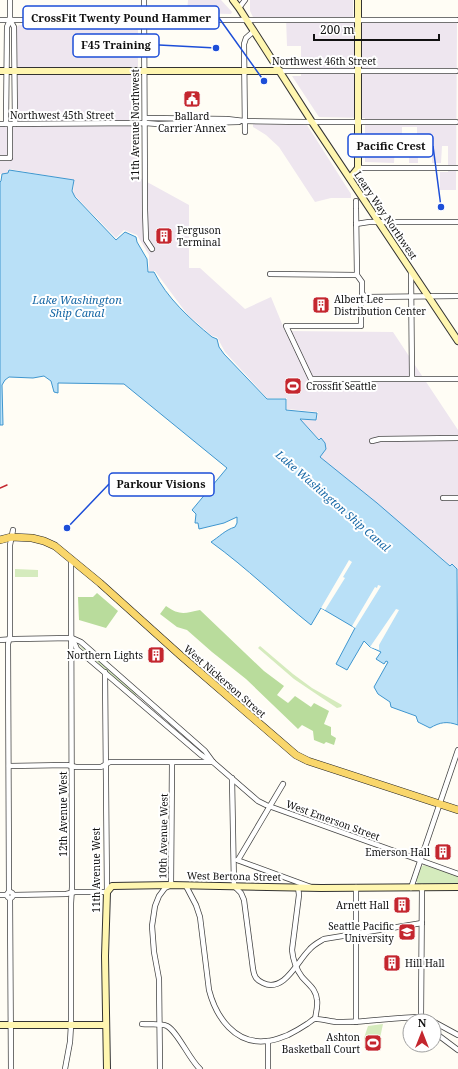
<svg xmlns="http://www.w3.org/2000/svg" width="458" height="1069" font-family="'Noto Serif',serif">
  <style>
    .industrial { fill: #eee6ef }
    .green { fill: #d5ebbd }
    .forest { fill: #b9dc9c }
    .pitch { fill: #e6f2cf }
    .water { fill: #b9e0f7; stroke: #3f96cf }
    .pier { fill: #fffdf5 }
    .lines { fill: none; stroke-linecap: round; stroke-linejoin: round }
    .stream { stroke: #3f96cf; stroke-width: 1.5 }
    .street-casing { stroke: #444; stroke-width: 6 }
    .secondary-casing { stroke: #333; stroke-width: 8 }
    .primary-casing { stroke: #222; stroke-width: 8 }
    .street { stroke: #fff; stroke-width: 4.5 }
    .secondary { stroke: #fff6b0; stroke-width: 6 }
    .primary { stroke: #f9d66b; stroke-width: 7 }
    .rail { stroke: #c4262e; stroke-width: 1.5 }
    .labels { text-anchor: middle; stroke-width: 4; stroke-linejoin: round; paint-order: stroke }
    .street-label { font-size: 10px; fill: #111; stroke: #fff }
    .poi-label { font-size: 10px; fill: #111; stroke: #fff; text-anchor: end }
    .water-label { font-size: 11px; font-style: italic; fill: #1768a6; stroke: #fff }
    .leader { fill: none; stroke: #1d4ed8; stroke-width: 1.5 }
    .callout-dot { fill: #1d4ed8; stroke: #fff; stroke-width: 1.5 }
    .callout { fill: #fff; stroke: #1d4ed8; stroke-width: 1.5 }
    .callout-label { font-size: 11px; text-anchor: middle; font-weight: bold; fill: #111 }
  </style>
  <rect width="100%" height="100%" fill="#fffdf5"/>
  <g class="industrial">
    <path d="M188,0h33l11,12 -1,2 -44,-1z"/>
    <path d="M250,0h103v23h104l-1,167h-16v-18h8v-26h-6l-1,17h-9v-18h-14v18h-9v-18h8v-18h-15v18l-7,1 -1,17 -29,-1v-44l-46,-1 -27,-41h9v-30h-14l-1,-29h-33l-3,-6z"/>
    <path d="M138,23v154l51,28v63h11l45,41 26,-12 14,34 108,1 65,98v141l-5,-7 -2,2 -34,-29 -41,-31 1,-3 -57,-46 1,-19 -2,1 -18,-19h16l1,-8 -31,-3v-11h-20l-42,-46 -8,-15 -5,-1 -25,-22 -32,-43h-6v-16l-12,-20 -13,-5 -8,8 -43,-44 1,-14 -65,-11 -2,5h-7v7v-54h18l-1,-100 2,-2z"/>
    <path d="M253,124l54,1 44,69v4h-20l-16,4 -36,-55 -13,-12 -13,-8z"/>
  </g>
  <g class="green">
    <path d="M15,569l23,1v7h-23z"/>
    <path d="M77,644l19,12 42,37 -3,3z"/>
    <path d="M260,646l33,28 19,14 30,17 -1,2 -4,1 -43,-29 -36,-31z"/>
    <path d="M424,865l34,11v9l-40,-1 -2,-3 5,-14z"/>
    <path d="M383,1024l-3,14h-16l4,-12z"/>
  </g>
  <g class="forest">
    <path d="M97,593l21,18 -12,17 -27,-8 -1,-23h15z"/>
    <path d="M166,606c14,10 19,7 34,4l64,61 20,15 -7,9 11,8 7,-7 16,11 3,-4 15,8 -5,13 7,3v8l5,3 -2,7 -8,-3 -2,2 -10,-4 -1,-9 -11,-6 -4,4 -52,-50 -34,-27 -25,-22 -10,-3 -17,-13z"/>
  </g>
  <path class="pitch" d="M364,1038h18l-1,11 -17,-1z"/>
  <path class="water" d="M9,170l65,10 -2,11 3,6 41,43 9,-8 11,5 1,5 10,17 1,13h6c13,26 35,46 58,65l5,2 2,8 5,7 43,45h19v11l31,3 -1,7 -16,-1 19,21 2,-2 4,5 1,6 -6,8 57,46 73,63 2,-2 5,5 1,156c-11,-4 -18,-3 -28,3l-12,-6 -2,-6 -25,-9 -1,-5 -12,-8 -4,-7 14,-25 -2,-1 -2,3 -8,-5 5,-7 -11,-5 -6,-6 -17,29 -11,-6 19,-36 -34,-20 -10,17c-34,-27 -64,-57 -100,-83 8,-5 14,-12 24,-15l2,-4v-6l-13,6 -25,6 -1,-6h-3l1,-9 -4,-4 35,-42 -103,-84 -66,-1v10l-4,-1 -3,-11 -7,-5 -11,2 -24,-1 -4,3 -3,5 1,40h-3v-243l1,-1 1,-7 6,-1z"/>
  <g class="pier">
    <path d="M349,560l3,2 -9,15 2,1 -20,32 -4,-2z"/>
    <path d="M378,585l3,1 -26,42 -3,-2 23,-39 2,1z"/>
    <path d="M396,609l3,1 -20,35v5l-9,-3z"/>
  </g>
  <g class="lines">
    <path class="stream" d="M354,894v35"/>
    <g class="street-casing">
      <g id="street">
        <path d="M144,0l1,210 1,30 6,9"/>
        <path d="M239,8l6,-8"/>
        <path d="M0,20h457"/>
        <path d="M10,20l4,7 1,97"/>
        <path d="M280,71h176"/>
        <path d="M145,118l82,1 17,2 60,1h152"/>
        <path d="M0,124l145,-1 13,1 81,-2"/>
        <path d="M6,124l1,-97 3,-7v-20"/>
        <path d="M245,132l-1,-88 2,-6 8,-7"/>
        <path d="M0,158h10v-34"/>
        <path d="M358,168h100"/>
        <path d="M356,201v7"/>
        <path d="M356,209l1,66 5,7v11l3,4"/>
        <path d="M356,224l13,-2h89"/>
        <path d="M411,272l1,106"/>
        <path d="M270,274l87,1"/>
        <path d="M365,297l-4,6v23h-75l25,53h147"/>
        <path d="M365,297l93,-1"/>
        <path d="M372,441l8,-2 78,-1"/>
        <path d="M443,498h15"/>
        <path d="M0,640l15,-1 57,-1 9,4 124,109 8,11 45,39 8,4 192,69"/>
        <path d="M73,640l4,9 124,106 8,5"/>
        <path d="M9,766l58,-1 9,2h25l9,-5h103"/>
        <path d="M232,778l2,108 7,7 3,7 9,69c1,7 3,11 10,14 21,10 34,-21 46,-33 4,-5 10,-8 15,-11l98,-16"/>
        <path d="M237,860l74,27"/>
        <path d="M238,860l45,-76"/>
        <path d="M186,886l10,19 4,12 9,73c7,27 26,55 58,51 7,0 15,-4 21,-6 6,-3 13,-7 19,-11 2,-1 5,-4 7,-5 5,-1 18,3 24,3 28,1 55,-5 83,-5v4"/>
        <path d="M298,887l1,8 -7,55c1,10 4,19 10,27 7,8 14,12 15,23 1,6 -1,13 -2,19"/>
        <path d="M422,887l-1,130 7,1 5,3"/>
        <path d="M411,888l47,-138"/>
        <path d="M9,891l-1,-247 2,-8v-91l3,-15"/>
        <circle cx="10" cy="895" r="3"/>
        <path d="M0,895h6"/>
        <path d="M13,895l53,-1 9,-2h32l-2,-220"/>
        <path d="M10,898l1,171"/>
        <path d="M356,1022v-135"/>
        <path d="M434,1022l24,13"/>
        <path d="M142,1024c8,1 18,-1 25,2 11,6 22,33 33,43"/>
        <path d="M434,1032l24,18"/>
        <path d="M65,1069l5,-27 1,-17v-122l1,-16 -1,-328"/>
        <path d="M160,1069l-1,-90 -5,-27 -2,-26 3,-20 4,-10 6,-8 6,-3 1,-122"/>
        <path d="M268,1069v-28"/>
      </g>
    </g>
    <g class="secondary-casing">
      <g id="secondary">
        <path d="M233,0l6,8 73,114 146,219"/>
        <path d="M0,71h280"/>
        <path d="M350,178l8,-10v-168"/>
        <path d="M0,1025h106"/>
        <path d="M107,1069l-2,-113 2,-64 5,-6 59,-1 150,3 137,-1"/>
      </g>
    </g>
    <g class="primary-casing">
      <path id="primary" d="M0,540l11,-3 21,1 12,3 11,5 45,37 80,72 116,100 12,6 150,49"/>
    </g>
    <use href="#street" class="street"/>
    <use href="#secondary" class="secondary"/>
    <use href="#primary" class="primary"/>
    <path class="rail" d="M0,488l7,-3"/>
  </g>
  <defs>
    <g id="civic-square" transform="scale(0.9)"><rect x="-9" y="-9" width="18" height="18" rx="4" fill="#c4262e" stroke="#fff"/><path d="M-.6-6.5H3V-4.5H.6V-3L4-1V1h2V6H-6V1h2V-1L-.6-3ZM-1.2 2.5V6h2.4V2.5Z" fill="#fff"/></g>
    <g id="building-square" transform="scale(0.9)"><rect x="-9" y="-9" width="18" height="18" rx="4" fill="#c4262e" stroke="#fff"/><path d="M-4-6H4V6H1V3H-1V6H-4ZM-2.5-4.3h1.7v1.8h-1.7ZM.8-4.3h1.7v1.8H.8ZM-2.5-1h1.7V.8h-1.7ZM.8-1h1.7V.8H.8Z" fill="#fff"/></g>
    <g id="stadium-square" transform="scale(0.9)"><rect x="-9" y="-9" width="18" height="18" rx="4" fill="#c4262e" stroke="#fff"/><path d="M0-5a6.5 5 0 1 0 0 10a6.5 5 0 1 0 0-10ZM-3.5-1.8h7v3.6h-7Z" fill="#fff"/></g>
    <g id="university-square" transform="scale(0.9)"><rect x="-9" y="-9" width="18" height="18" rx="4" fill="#c4262e" stroke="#fff"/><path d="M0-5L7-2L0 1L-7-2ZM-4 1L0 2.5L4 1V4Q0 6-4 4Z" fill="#fff"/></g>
  </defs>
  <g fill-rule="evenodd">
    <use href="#civic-square" x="192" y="99"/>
    <use href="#building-square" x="164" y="236"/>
    <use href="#building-square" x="321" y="305"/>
    <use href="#stadium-square" x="293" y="386"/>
    <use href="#building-square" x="156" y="655"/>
    <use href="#building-square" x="443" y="852"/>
    <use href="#building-square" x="402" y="905"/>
    <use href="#university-square" x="407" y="932"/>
    <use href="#building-square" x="392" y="963"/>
    <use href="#stadium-square" x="373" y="1043"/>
  </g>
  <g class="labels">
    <g class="street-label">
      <text x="324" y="65">Northwest 46th Street</text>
      <text x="62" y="119">Northwest 45th Street</text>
      <text transform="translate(135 125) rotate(-90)" y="4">11th Avenue Northwest</text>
      <text transform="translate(386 215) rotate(56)" y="4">Leary Way Northwest</text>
      <text transform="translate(225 681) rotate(41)" y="4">West Nickerson Street</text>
      <text transform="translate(63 814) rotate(-90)" y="4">12th Avenue West</text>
      <text transform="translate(333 820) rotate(20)" y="4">West Emerson Street</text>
      <text transform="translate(163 836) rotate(-89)" y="4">10th Avenue West</text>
      <text transform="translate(96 870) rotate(-90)" y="4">11th Avenue West</text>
      <text transform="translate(234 876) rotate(1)" y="4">West Bertona Street</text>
    </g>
    <g class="poi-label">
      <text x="192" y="120" text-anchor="middle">Ballard<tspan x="192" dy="12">Carrier Annex</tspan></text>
      <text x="177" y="234" text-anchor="start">Ferguson<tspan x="177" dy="12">Terminal</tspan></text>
      <text x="334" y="303" text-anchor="start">Albert Lee<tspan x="334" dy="12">Distribution Center</tspan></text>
      <text x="306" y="390" text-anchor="start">Crossfit Seattle</text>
      <text x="143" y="659">Northern Lights</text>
      <text x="430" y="856">Emerson Hall</text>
      <text x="389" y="909">Arnett Hall</text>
      <text x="394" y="930">Seattle Pacific<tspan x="394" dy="12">University</tspan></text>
      <text x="405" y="967" text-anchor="start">Hill Hall</text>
      <text x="360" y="1041">Ashton<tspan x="360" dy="12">Basketball Court</tspan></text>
    </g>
    <g class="water-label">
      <text x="77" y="304">Lake Washington<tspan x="77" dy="13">Ship Canal</tspan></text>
      <text transform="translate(333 501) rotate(41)" y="4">Lake Washington Ship Canal</text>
    </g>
  </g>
  <path class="leader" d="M264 81L219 18M216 48L159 45M441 207L433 146M67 528L109 484"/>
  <g class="callout-dot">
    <circle cx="264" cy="81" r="4"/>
    <circle cx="216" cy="48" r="4"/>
    <circle cx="441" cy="207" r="4"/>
    <circle cx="67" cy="528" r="4"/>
  </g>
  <g class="callout">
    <rect x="23" y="6" width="196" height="23" rx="4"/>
    <rect x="73" y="34" width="86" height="23" rx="4"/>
    <rect x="348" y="134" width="85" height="23" rx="4"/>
    <rect x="109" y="473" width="105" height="23" rx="4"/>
  </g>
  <g class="callout-label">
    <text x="121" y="22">CrossFit Twenty Pound Hammer</text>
    <text x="116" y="49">F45 Training</text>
    <text x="391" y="150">Pacific Crest</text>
    <text x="161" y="488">Parkour Visions</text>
  </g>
  <g transform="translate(422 1033)"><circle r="19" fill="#ffffff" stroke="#a0a0a0"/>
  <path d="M0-3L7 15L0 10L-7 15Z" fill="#c4262e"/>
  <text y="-6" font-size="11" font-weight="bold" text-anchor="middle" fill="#111111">N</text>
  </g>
  <path d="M314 34v6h125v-6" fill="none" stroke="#111111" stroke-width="2"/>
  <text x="320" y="34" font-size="12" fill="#111111" stroke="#ffffff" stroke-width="3" paint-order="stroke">200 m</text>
</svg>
